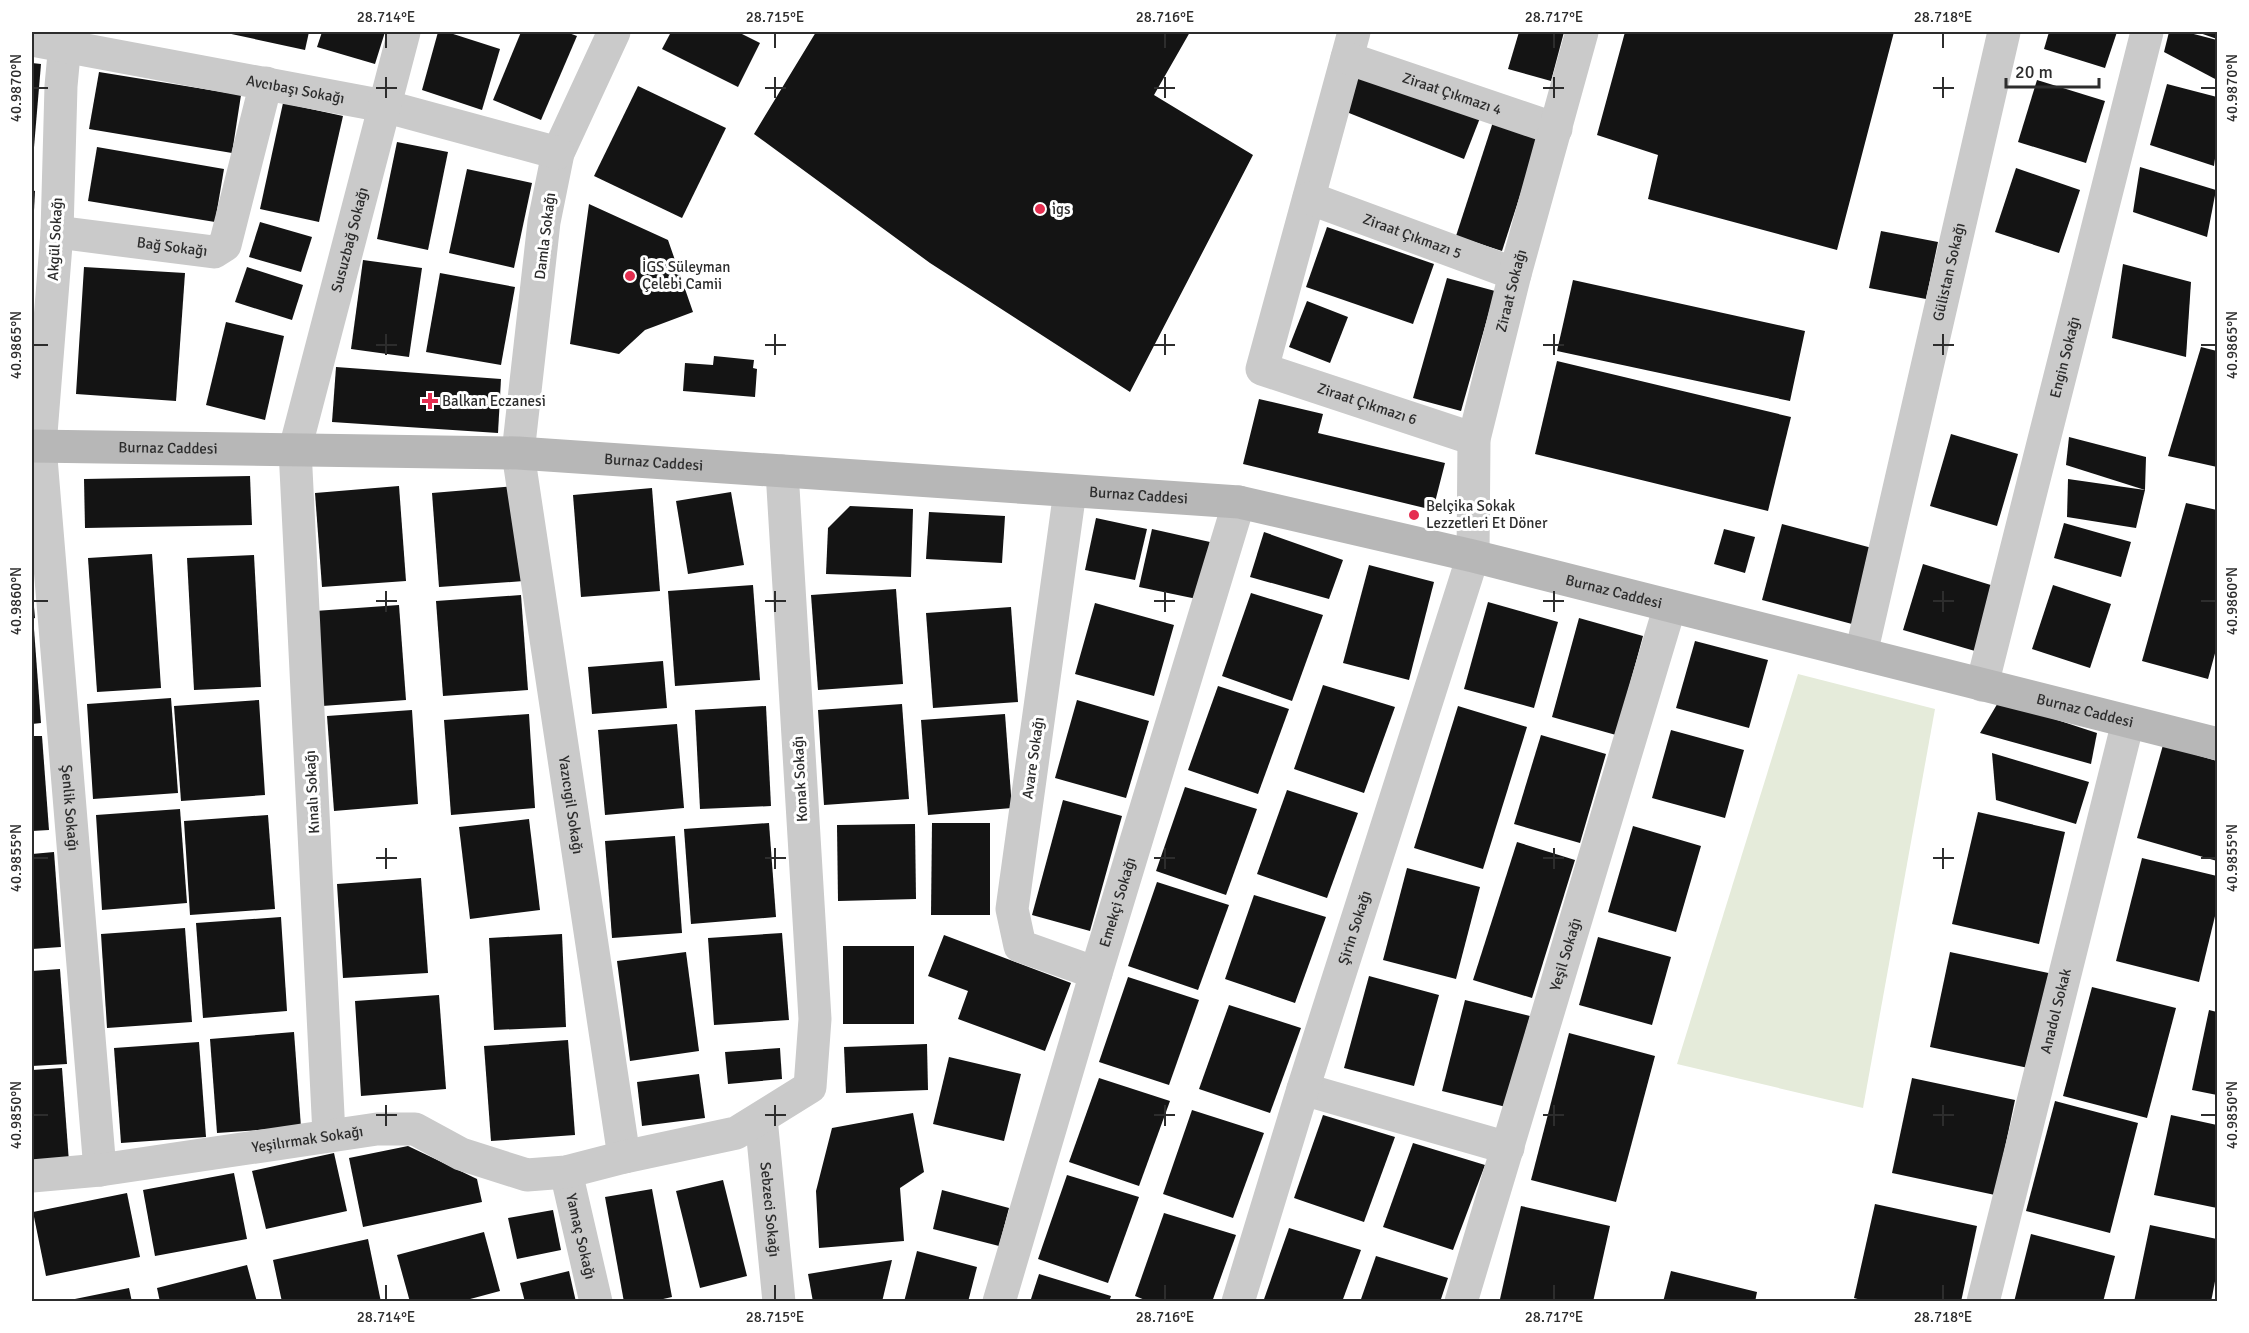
<svg xmlns="http://www.w3.org/2000/svg" width="2249" height="1333" font-family="Signika,sans-serif">
  <style>
    .green { fill: #e5ebda }
    .building { fill: #141414 }
    .lines { fill: none; stroke-linecap: round; stroke-linejoin: round }
    .street { stroke: #cacaca; stroke-width: 33 }
    .secondary { stroke: #b7b7b7; stroke-width: 33 }
    .ticks { fill: none; stroke: #2d2d2d; stroke-width: 2 }
    .poi-dot { fill: #e52e50; stroke: #fff; stroke-width: 2 }
    .labels { text-anchor: middle; stroke-width: 6; stroke-linejoin: round; paint-order: stroke }
    .street-label { font-size: 15px; fill: #2d2d2d; stroke: #fff }
    .poi-label { font-size: 15px; fill: #2d2d2d; stroke: #fff; text-anchor: start }
    .neatline { fill: none; stroke: #2d2d2d; stroke-width: 2 }
    .ticks-label { font-size: 15px; text-anchor: middle; fill: #2d2d2d }
  </style>
  <rect width="100%" height="100%" fill="#fff"/>
  <path class="green" d="M1798,674l137,35 -72,399 -186,-44z"/>
  <g class="building">
    <path d="M222,32h87l-4,18z"/>
    <path d="M322,32h63l-10,32 -58,-17z"/>
    <path d="M438,32h9l53,17 -18,61 -60,-20z"/>
    <path d="M521,32h45l11,4 -36,84 -48,-20z"/>
    <path d="M671,32h67l22,11 -22,44 -76,-38z"/>
    <path d="M816,32h374l-36,63 99,60 -123,237 -200,-129 -176,-129z"/>
    <path d="M1519,32h45l-13,49 -43,-12z"/>
    <path d="M1625,32h269l-57,218 -189,-51 10,-44 -61,-20z"/>
    <path d="M2049,32h68l-12,36 -61,-19z"/>
    <path d="M2169,32h17l31,8v40l-53,-28z"/>
    <path d="M2197,32h20v7z"/>
    <path d="M32,63l9,1 -8,95h-1z"/>
    <path d="M1360,70l120,48 -16,41 -120,-48z"/>
    <path d="M99,72l142,23 -9,58 -143,-24z"/>
    <path d="M2037,80l68,21 -19,62 -68,-21z"/>
    <path d="M2167,84l50,13v46l-3,23 -64,-21z"/>
    <path d="M638,86l88,42 -44,90 -88,-42z"/>
    <path d="M283,103l60,13 -24,106 -59,-13z"/>
    <path d="M1493,122l46,15 -37,114 -46,-15z"/>
    <path d="M397,142l51,10 -20,98 -51,-11z"/>
    <path d="M97,147l127,22 -9,53 -127,-21z"/>
    <path d="M2140,167l76,23 -9,47 -74,-25z"/>
    <path d="M2016,168l64,22 -21,63 -64,-21z"/>
    <path d="M467,169l65,14 -18,85 -65,-15z"/>
    <path d="M32,190l3,1 -2,38h-1z"/>
    <path d="M589,204l79,36 25,72 -48,18 -26,24 -49,-10z"/>
    <path d="M260,222l52,15 -11,35 -52,-15z"/>
    <path d="M1327,227l107,37 -21,60 -107,-37z"/>
    <path d="M1881,231l57,11 -12,57 -57,-11z"/>
    <path d="M363,260l59,8 -13,89 -58,-8z"/>
    <path d="M2123,264l68,18 -5,75 -74,-19z"/>
    <path d="M84,267l101,6 -9,128 -100,-7z"/>
    <path d="M247,267l56,18 -11,35 -57,-18z"/>
    <path d="M440,273l75,14 -14,78 -75,-13z"/>
    <path d="M1447,278l48,13 -34,120 -48,-13z"/>
    <path d="M1573,280l232,51 -15,70 -233,-50z"/>
    <path d="M1307,301l41,16 -18,46 -41,-16z"/>
    <path d="M226,322l58,14 -19,84 -59,-15z"/>
    <path d="M2201,347l16,4v116l-49,-11z"/>
    <path d="M714,356l40,4 -1,8 4,1 -2,28 -72,-6 2,-28 28,2z"/>
    <path d="M1557,361l234,56 -23,94 -233,-57z"/>
    <path d="M336,367l165,12 -3,54 -166,-11z"/>
    <path d="M1259,399l64,15 -5,19 127,30 -12,47 -190,-46z"/>
    <path d="M1951,434l67,20 -21,72 -67,-20z"/>
    <path d="M2069,437l77,20 -1,33 -79,-25z"/>
    <path d="M250,476l2,49 -167,3 -1,-49z"/>
    <path d="M2068,479l77,11 -9,38 -69,-11z"/>
    <path d="M399,486l7,95 -84,6 -7,-94z"/>
    <path d="M517,486l7,95 -85,6 -7,-94z"/>
    <path d="M652,488l8,103 -79,6 -8,-102z"/>
    <path d="M731,492l13,73 -56,9 -12,-73z"/>
    <path d="M2186,503l31,7v136l-9,33 -66,-18z"/>
    <path d="M850,506l63,3 -2,68 -85,-3 2,-46z"/>
    <path d="M929,512l76,4 -3,47 -76,-4z"/>
    <path d="M1096,518l51,11 -12,51 -50,-10z"/>
    <path d="M2064,523l67,19 -10,35 -67,-19z"/>
    <path d="M1782,524l90,24 -20,76 -90,-24z"/>
    <path d="M1152,529l58,13 -13,57 -58,-12z"/>
    <path d="M1724,529l31,8 -10,36 -31,-9z"/>
    <path d="M1264,532l79,28 -14,39 -79,-22z"/>
    <path d="M152,554l9,134 -64,4 -9,-134z"/>
    <path d="M254,555l7,132 -67,3 -7,-132z"/>
    <path d="M1923,564l71,22 -19,65 -72,-21z"/>
    <path d="M1369,565l65,17 -25,98 -66,-17z"/>
    <path d="M753,585l7,95 -85,6 -7,-95z"/>
    <path d="M2053,585l58,19 -21,64 -58,-19z"/>
    <path d="M896,589l7,95 -85,6 -7,-95z"/>
    <path d="M1251,593l72,22 -31,86 -70,-25z"/>
    <path d="M521,595l7,95 -85,6 -7,-95z"/>
    <path d="M32,596h1l2,22 -3,1z"/>
    <path d="M1488,602l70,20 -24,86 -70,-19z"/>
    <path d="M1095,603l79,22 -20,71 -79,-22z"/>
    <path d="M399,605l7,95 -84,6 -7,-95z"/>
    <path d="M1011,607l7,95 -85,6 -7,-95z"/>
    <path d="M1579,618l64,18 -27,99 -64,-18z"/>
    <path d="M32,629h2l7,94 -9,1z"/>
    <path d="M1695,641l73,19 -19,68 -73,-20z"/>
    <path d="M663,661l4,47 -75,6 -4,-47z"/>
    <path d="M1323,685l72,22 -31,86 -70,-24z"/>
    <path d="M1218,686l71,23 -31,85 -70,-24z"/>
    <path d="M171,698l7,95 -85,6 -6,-95z"/>
    <path d="M259,700l6,95 -84,6 -7,-95z"/>
    <path d="M1077,700l72,21 -23,77 -71,-20z"/>
    <path d="M1999,701l98,32 -6,31 -111,-31z"/>
    <path d="M902,704l7,95 -85,6 -6,-95z"/>
    <path d="M766,706l5,100 -71,3 -5,-99z"/>
    <path d="M1458,706l69,21 -44,142 -69,-21z"/>
    <path d="M412,710l6,94 -84,7 -7,-95z"/>
    <path d="M529,714l6,94 -84,7 -7,-95z"/>
    <path d="M1005,714l7,94 -84,7 -7,-95z"/>
    <path d="M677,724l7,84 -79,7 -7,-85z"/>
    <path d="M1671,730l73,20 -19,68 -73,-20z"/>
    <path d="M1541,735l65,19 -26,89 -66,-19z"/>
    <path d="M32,736h10l7,94 -17,1z"/>
    <path d="M2163,745l54,16v100l-80,-23z"/>
    <path d="M1992,753l97,29 -13,42 -80,-24z"/>
    <path d="M1185,787l72,22 -31,86 -70,-24z"/>
    <path d="M1287,790l71,23 -31,85 -70,-24z"/>
    <path d="M1063,800l59,16 -32,115 -58,-16z"/>
    <path d="M180,809l7,94 -85,7 -6,-95z"/>
    <path d="M1978,812l87,20 -26,112 -87,-20z"/>
    <path d="M268,815l7,94 -85,6 -6,-94z"/>
    <path d="M529,819l11,91 -70,9 -11,-92z"/>
    <path d="M769,823l7,94 -85,7 -7,-95z"/>
    <path d="M932,823h58v92h-59z"/>
    <path d="M915,824l1,75 -78,2 -1,-76z"/>
    <path d="M1633,826l68,20 -25,86 -68,-20z"/>
    <path d="M675,836l7,97 -70,5 -7,-97z"/>
    <path d="M1517,842l58,18 -43,138 -59,-18z"/>
    <path d="M54,852l7,95 -29,2v-95z"/>
    <path d="M2142,858l75,18v32l-18,74 -83,-21z"/>
    <path d="M1407,868l73,19 -24,92 -73,-19z"/>
    <path d="M421,878l7,95 -85,5 -6,-94z"/>
    <path d="M1157,882l72,23 -31,85 -70,-24z"/>
    <path d="M1254,895l72,22 -31,86 -70,-24z"/>
    <path d="M281,917l6,94 -84,7 -7,-95z"/>
    <path d="M185,928l7,94 -85,6 -6,-94z"/>
    <path d="M782,933l7,87 -75,5 -6,-87z"/>
    <path d="M562,934l4,93 -72,3 -5,-92z"/>
    <path d="M944,935l127,48 -26,68 -87,-32 10,-28 -40,-15z"/>
    <path d="M1598,937l73,20 -19,68 -73,-20z"/>
    <rect x="843" y="946" width="71" height="78"/>
    <path d="M686,952l13,99 -69,10 -13,-100z"/>
    <path d="M1950,952l103,22 -20,95 -103,-22z"/>
    <path d="M60,969l7,95 -35,2v-95z"/>
    <path d="M1369,976l70,19 -25,91 -70,-18z"/>
    <path d="M1128,977l71,23 -30,85 -70,-23z"/>
    <path d="M2092,987l84,21 -29,110 -84,-22z"/>
    <path d="M439,995l7,94 -85,7 -6,-95z"/>
    <path d="M1465,1000l65,16 -24,91 -64,-16z"/>
    <path d="M1229,1005l72,23 -31,85 -71,-24z"/>
    <path d="M2209,1010l8,2v83l-25,-5z"/>
    <path d="M294,1032l7,95 -84,6 -7,-94z"/>
    <path d="M1569,1033l86,23 -39,146 -85,-22z"/>
    <path d="M568,1040l7,95 -84,6 -7,-95z"/>
    <path d="M199,1042l7,95 -85,6 -7,-95z"/>
    <path d="M927,1044l1,46 -82,3 -2,-46z"/>
    <path d="M780,1048l2,31 -54,5 -3,-32z"/>
    <path d="M949,1057l72,17 -17,67 -71,-17z"/>
    <path d="M62,1068l7,94 -37,3v-95z"/>
    <path d="M699,1074l6,44 -63,8 -5,-44z"/>
    <path d="M1099,1078l71,23 -31,85 -70,-24z"/>
    <path d="M1912,1078l103,22 -20,95 -103,-22z"/>
    <path d="M2055,1101l83,22 -28,110 -84,-22z"/>
    <path d="M1192,1110l72,23 -31,85 -70,-24z"/>
    <path d="M913,1113l11,59 -24,16 4,53 -85,7 -3,-57 16,-63z"/>
    <path d="M1323,1115l72,22 -31,85 -70,-24z"/>
    <path d="M2171,1115l46,10v83l-63,-13z"/>
    <path d="M1413,1143l72,22 -32,85 -70,-23z"/>
    <path d="M408,1146l69,33 5,23 -119,25 -14,-69z"/>
    <path d="M334,1153l13,58 -81,18 -14,-58z"/>
    <path d="M234,1173l13,66 -92,17 -12,-66z"/>
    <path d="M1067,1175l72,22 -31,86 -70,-24z"/>
    <path d="M723,1180l24,96 -47,12 -24,-97z"/>
    <path d="M652,1189l20,108 -22,5h-26l-19,-105z"/>
    <path d="M942,1190l67,18 -10,38 -66,-17z"/>
    <path d="M127,1193l13,64 -94,19 -13,-64z"/>
    <path d="M1875,1204l102,22 -16,76h-93l-14,-4z"/>
    <path d="M1521,1206l89,20 -17,76h-82l-11,-3z"/>
    <path d="M553,1210l8,40 -44,9 -9,-41z"/>
    <path d="M1164,1213l72,22 -24,67h-62l-15,-6z"/>
    <path d="M2150,1225l67,14v32l-6,31h-77z"/>
    <path d="M1289,1228l72,22 -19,52h-79z"/>
    <path d="M484,1232l16,59 -41,11h-49l-13,-47z"/>
    <path d="M2031,1234l84,22 -12,46h-89z"/>
    <path d="M368,1239l13,63h-99l-9,-42z"/>
    <path d="M917,1251l60,16 -9,35h-64z"/>
    <path d="M1376,1256l72,22 -8,24h-80z"/>
    <path d="M892,1260l-10,42h-69l-5,-28z"/>
    <path d="M247,1265l10,37h-97l-3,-14z"/>
    <path d="M569,1271l7,31h-51l-5,-19z"/>
    <path d="M1671,1271l86,21 -2,10h-92z"/>
    <path d="M1039,1274l72,22 -2,6h-79z"/>
    <path d="M129,1288l3,14h-62v-2z"/>
  </g>
  <g class="lines">
    <g class="street">
      <path id="s1" d="M66,32l-5,54 -4,146 -17,214 60,724"/>
      <path id="s2" d="M614,32l-56,121 -14,69 -26,231 106,704"/>
      <path id="s3" d="M1354,32l-92,337 212,70"/>
      <path id="s4" d="M32,40l352,66 174,47"/>
      <path id="s5" d="M1347,58l209,71"/>
      <path id="s6" d="M1309,198l206,76"/>
      <path id="s7" d="M57,232l157,20 11,-7 41,-162"/>
      <path d="M1070,491l-58,418 8,37 76,27"/>
      <path id="s8" d="M1861,654l143,-622"/>
      <path id="s9" d="M1982,685l165,-653"/>
      <path d="M1303,1089l205,59"/>
      <path id="s10" d="M761,1118l18,184"/>
      <path id="s11" d="M329,1135l-34,-686 109,-417"/>
      <path id="s12" d="M566,1172l30,130"/>
      <path id="s13" d="M32,1176l68,-6 277,-41h38l46,25 66,21 39,-3 58,-15 112,-24 74,-46 5,-68 -33,-548"/>
      <path id="s14" d="M999,1302l97,-329 143,-471"/>
      <path id="s15" d="M1238,1302l65,-213 170,-533 1,-117 41,-165 67,-242"/>
      <path id="s16" d="M1461,1302l209,-696"/>
      <path id="s17" d="M1983,1302l145,-580"/>
    </g>
    <path class="secondary" id="s18" d="M32,446l486,7 721,49 234,54 745,188"/>
  </g>
  <path class="ticks" d="M386,33v15M775,33v15M1165,33v15M1554,33v15M1943,33v15M386,77v21M775,77v21M1165,77v21M1554,77v21M1943,77v21M33,88h15M376,88h21M765,88h21M1154,88h21M1543,88h21M1933,88h21M2201,88h15M386,334v21M775,334v21M1165,334v21M1554,334v21M1943,334v21M33,345h15M376,345h21M765,345h21M1154,345h21M1543,345h21M1933,345h21M2201,345h15M386,591v21M775,591v21M1165,591v21M1554,591v21M1943,591v21M33,601h15M376,601h21M765,601h21M1154,601h21M1543,601h21M1933,601h21M2201,601h15M386,848v21M775,848v21M1165,848v21M1554,848v21M1943,848v21M33,858h15M376,858h21M765,858h21M1154,858h21M1543,858h21M1933,858h21M2201,858h15M386,1105v21M775,1105v21M1165,1105v21M1554,1105v21M1943,1105v21M33,1115h15M376,1115h21M765,1115h21M1154,1115h21M1543,1115h21M1933,1115h21M2201,1115h15M386,1285v15M775,1285v15M1165,1285v15M1554,1285v15M1943,1285v15"/>
  <g class="poi-dot">
    <circle cx="1040" cy="209" r="6"/>
    <circle cx="630" cy="276" r="6"/>
    <path d="M427 392h6v6h6v6h-6v6h-6v-6h-6v-6h6z"/>
    <circle cx="1414" cy="515" r="6"/>
  </g>
  <g class="labels">
    <g class="street-label">
      <text dy="5" stroke="none"><textPath href="#s4" startOffset="268">Avcıbaşı Sokağı</textPath></text>
      <text dy="5" stroke="none"><textPath href="#s5" startOffset="111">Ziraat Çıkmazı 4</textPath></text>
      <text transform="translate(545 236) rotate(-83)" y="5">Damla Sokağı</text>
      <text dy="5" stroke="none"><textPath href="#s6" startOffset="110">Ziraat Çıkmazı 5</textPath></text>
      <text transform="translate(55 239) rotate(-87)" y="5">Akgül Sokağı</text>
      <text dy="5" stroke="none"><textPath href="#s11" startOffset="903">Susuzbağ Sokağı</textPath></text>
      <text dy="5" stroke="none"><textPath href="#s7" startOffset="116">Bağ Sokağı</textPath></text>
      <text dy="5" stroke="none"><textPath href="#s8" startOffset="392">Gülistan Sokağı</textPath></text>
      <text dy="5" stroke="none"><textPath href="#s15" startOffset="1052">Ziraat Sokağı</textPath></text>
      <text dy="5" stroke="none"><textPath href="#s9" startOffset="338">Engin Sokağı</textPath></text>
      <text dy="5" stroke="none"><textPath href="#s3" startOffset="460">Ziraat Çıkmazı 6</textPath></text>
      <text dy="5" stroke="none"><textPath href="#s18" startOffset="136">Burnaz Caddesi</textPath></text>
      <text dy="5" stroke="none"><textPath href="#s18" startOffset="622">Burnaz Caddesi</textPath></text>
      <text dy="5" stroke="none"><textPath href="#s18" startOffset="1108">Burnaz Caddesi</textPath></text>
      <text dy="5" stroke="none"><textPath href="#s18" startOffset="1594">Burnaz Caddesi</textPath></text>
      <text dy="5" stroke="none"><textPath href="#s18" startOffset="2080">Burnaz Caddesi</textPath></text>
      <text transform="translate(1033 758) rotate(-82)" y="5">Avare Sokağı</text>
      <text transform="translate(800 779) rotate(-93)" y="5">Konak Sokağı</text>
      <text transform="translate(312 792) rotate(-93)" y="5">Kınalı Sokağı</text>
      <text dy="5" stroke="none"><textPath href="#s2" startOffset="792">Yazıcıgil Sokağı</textPath></text>
      <text dy="5" stroke="none"><textPath href="#s1" startOffset="778">Şenlik Sokağı</textPath></text>
      <text dy="5" stroke="none"><textPath href="#s14" startOffset="417">Emekçi Sokağı</textPath></text>
      <text dy="5" stroke="none"><textPath href="#s15" startOffset="392">Şirin Sokağı</textPath></text>
      <text dy="5" stroke="none"><textPath href="#s16" startOffset="363">Yeşil Sokağı</textPath></text>
      <text dy="5" stroke="none"><textPath href="#s17" startOffset="300">Anadol Sokak</textPath></text>
      <text dy="5" stroke="none"><textPath href="#s13" startOffset="278">Yeşilırmak Sokağı</textPath></text>
      <text dy="5" stroke="none"><textPath href="#s10" startOffset="92">Sebzeci Sokağı</textPath></text>
      <text dy="5" stroke="none"><textPath href="#s12" startOffset="66">Yamaç Sokağı</textPath></text>
    </g>
    <g class="poi-label">
      <text x="1052" y="214">igs</text>
      <text x="642" y="272">İGS Süleyman<tspan x="642" dy="17">Çelebi Camii</tspan></text>
      <text x="442" y="406">Balkan Eczanesi</text>
      <text x="1426" y="511">Belçika Sokak<tspan x="1426" dy="17">Lezzetleri Et Döner</tspan></text>
    </g>
  </g>
  <rect width="2249" height="1333" fill="none" stroke="#ffffff" stroke-width="66"/>
  <path d="M2006 78v9h93v-9" fill="none" stroke="#2d2d2d" stroke-width="3"/>
  <text x="2015" y="78" font-size="18" fill="#2d2d2d" stroke="#ffffff" stroke-width="4.5" paint-order="stroke">20 m</text>
  <rect x="33" y="33" width="2183" height="1267" class="neatline"/>
  <g class="ticks-label">
    <text x="386" y="22">28.714°E</text>
    <text x="775" y="22">28.715°E</text>
    <text x="1165" y="22">28.716°E</text>
    <text x="1554" y="22">28.717°E</text>
    <text x="1943" y="22">28.718°E</text>
    <text transform="translate(16 88) rotate(-90)" y="5">40.9870°N</text>
    <text transform="translate(2232 88) rotate(-90)" y="5">40.9870°N</text>
    <text transform="translate(16 345) rotate(-90)" y="5">40.9865°N</text>
    <text transform="translate(2232 345) rotate(-90)" y="5">40.9865°N</text>
    <text transform="translate(16 601) rotate(-90)" y="5">40.9860°N</text>
    <text transform="translate(2232 601) rotate(-90)" y="5">40.9860°N</text>
    <text transform="translate(16 858) rotate(-90)" y="5">40.9855°N</text>
    <text transform="translate(2232 858) rotate(-90)" y="5">40.9855°N</text>
    <text transform="translate(16 1115) rotate(-90)" y="5">40.9850°N</text>
    <text transform="translate(2232 1115) rotate(-90)" y="5">40.9850°N</text>
    <text x="386" y="1322">28.714°E</text>
    <text x="775" y="1322">28.715°E</text>
    <text x="1165" y="1322">28.716°E</text>
    <text x="1554" y="1322">28.717°E</text>
    <text x="1943" y="1322">28.718°E</text>
  </g>
</svg>
